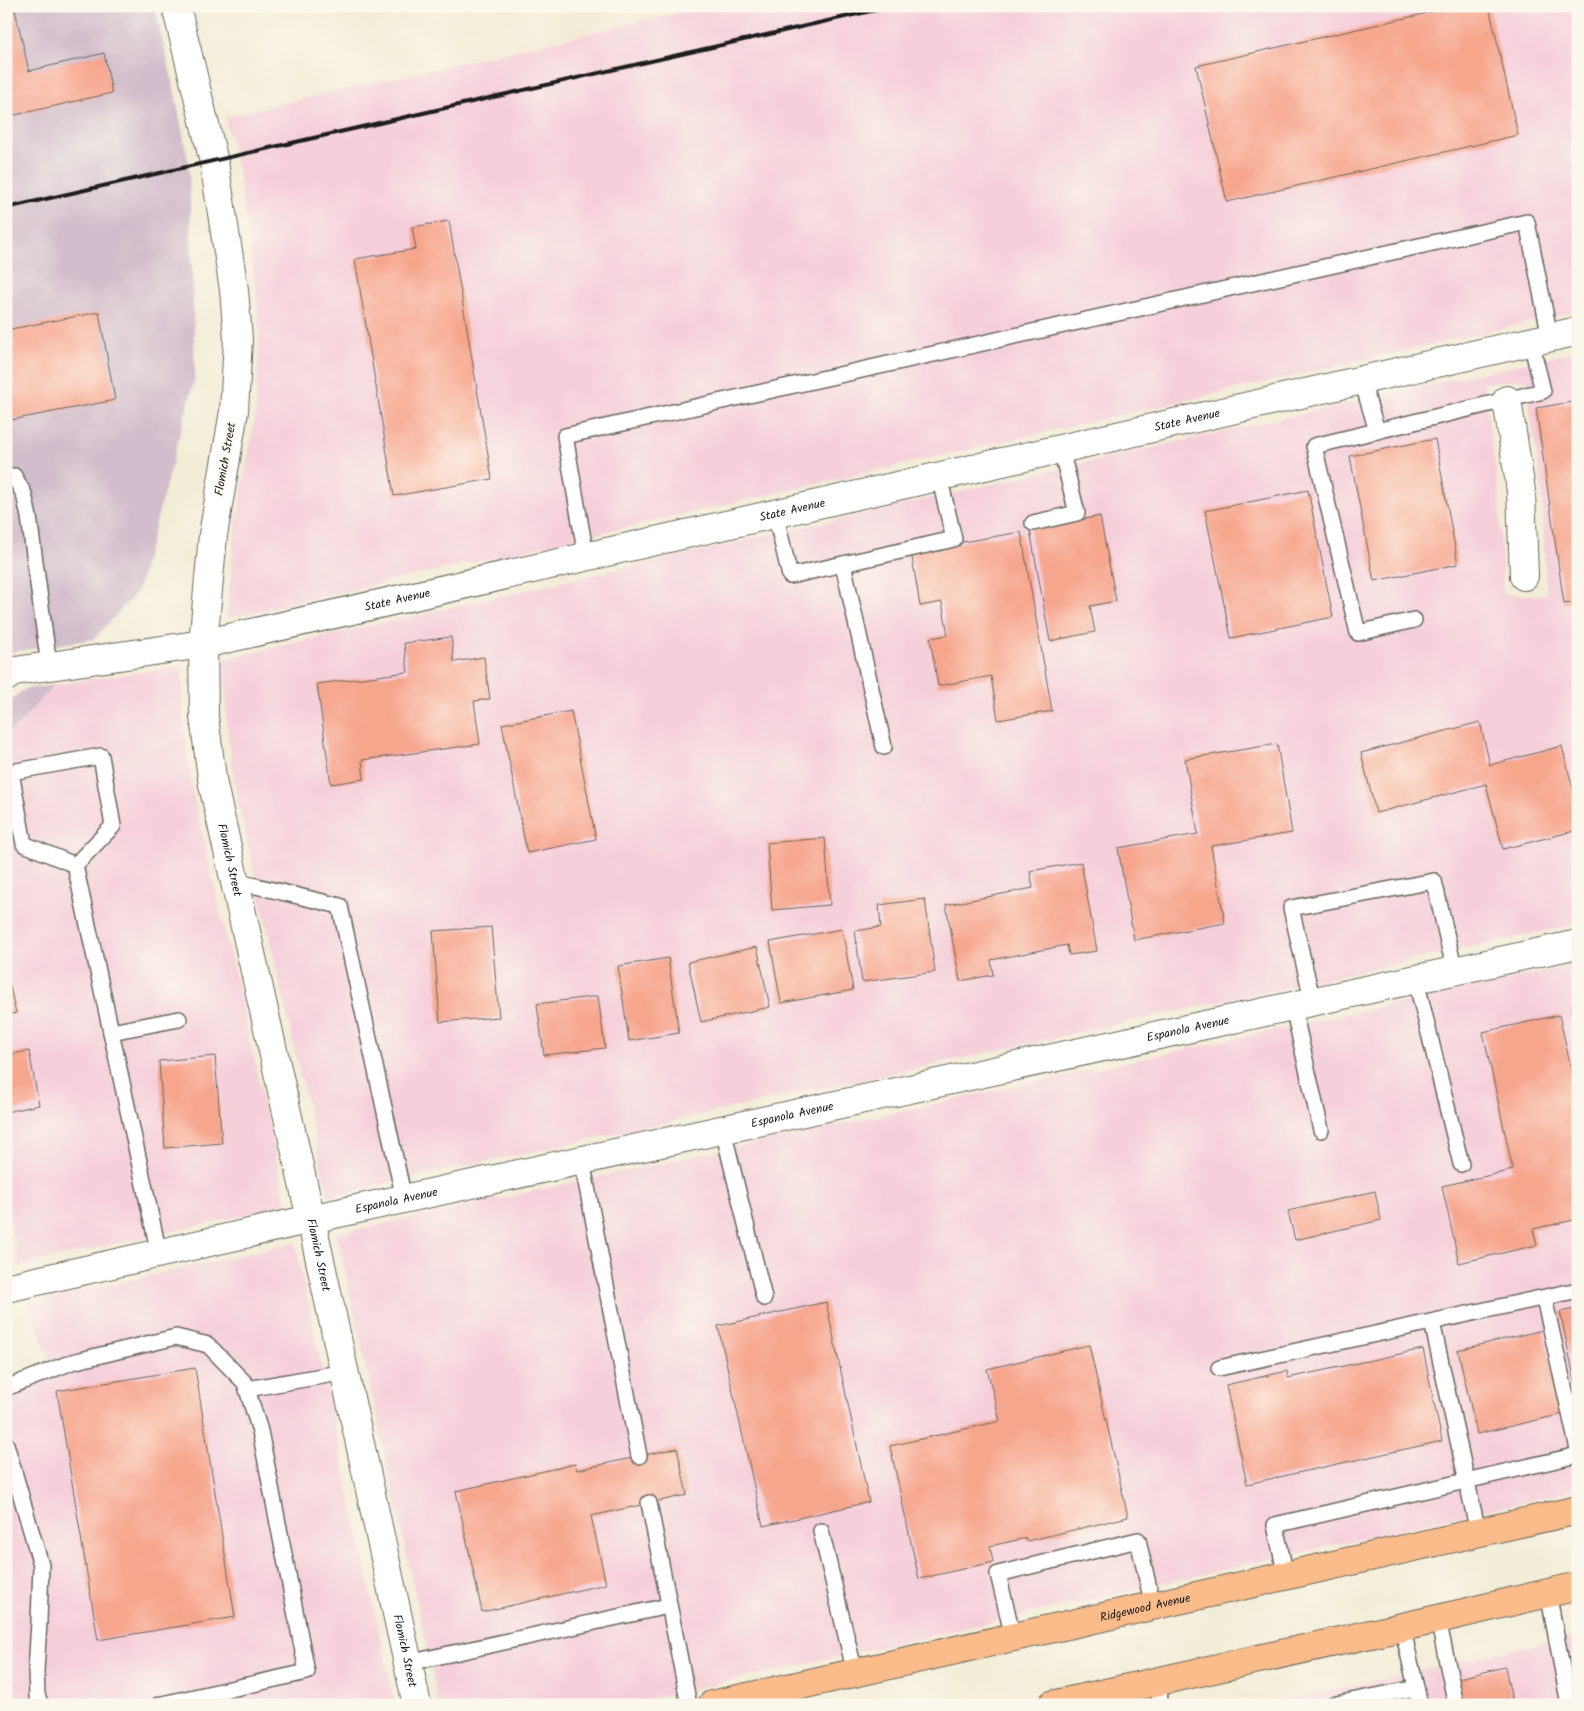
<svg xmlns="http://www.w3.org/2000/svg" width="1584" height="1711" font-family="Kalam,sans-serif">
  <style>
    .built { fill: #f5cfda; fill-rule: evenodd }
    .industrial { fill: #d1bdcb }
    .building { fill: #f7a68e }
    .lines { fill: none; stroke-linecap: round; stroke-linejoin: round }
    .service-casing { stroke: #67655d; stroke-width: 18 }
    .minor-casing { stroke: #67655d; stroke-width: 30 }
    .tertiary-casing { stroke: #67655d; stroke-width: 30 }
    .primary-casing { stroke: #67655d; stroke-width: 30 }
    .service { stroke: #fff; stroke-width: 15 }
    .minor { stroke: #fff; stroke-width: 28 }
    .tertiary { stroke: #fff; stroke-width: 28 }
    .primary { stroke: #f9bc8a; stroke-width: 28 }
    .rail { stroke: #1c1c1c; stroke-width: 4 }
    .labels { text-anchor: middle; stroke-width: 4; stroke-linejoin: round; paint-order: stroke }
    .street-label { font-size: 12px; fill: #1c1c1c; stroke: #fbf7ec }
  </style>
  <rect width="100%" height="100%" fill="#fbf7ec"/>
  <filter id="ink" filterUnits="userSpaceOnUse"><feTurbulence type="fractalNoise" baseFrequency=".02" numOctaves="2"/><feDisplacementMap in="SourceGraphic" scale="10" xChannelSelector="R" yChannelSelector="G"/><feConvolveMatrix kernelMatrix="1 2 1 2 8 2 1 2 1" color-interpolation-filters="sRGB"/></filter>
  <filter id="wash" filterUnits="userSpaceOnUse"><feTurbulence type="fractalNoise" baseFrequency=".0096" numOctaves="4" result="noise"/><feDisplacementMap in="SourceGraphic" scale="20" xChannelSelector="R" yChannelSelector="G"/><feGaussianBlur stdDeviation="1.12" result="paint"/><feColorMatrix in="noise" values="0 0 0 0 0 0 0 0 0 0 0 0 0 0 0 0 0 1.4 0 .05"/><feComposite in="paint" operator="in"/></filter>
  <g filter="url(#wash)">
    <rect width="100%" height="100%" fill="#f3edd7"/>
    <g class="built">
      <path d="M708,6h870v305l-1351,307 7,-80 21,-123 4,-74 -3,-53 -16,-106 -15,-65z"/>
      <path d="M1578,351v573l-1250,272 -94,-413 -8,-66 -2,-58zM1525,379l17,111 4,105 -43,-1 -4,-102 -16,-109z"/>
      <path d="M182,666l1,52 9,70 95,417 -268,61 -13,-66v-467l11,-7 37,-41z"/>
      <path d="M1578,964v526l-955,215h-184l-102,-471z"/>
      <path d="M295,1243l100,462h-389v-322l48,-9 -25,-71z"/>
      <path d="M1578,1635v70h-315z"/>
    </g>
    <g class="industrial">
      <path d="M6,6h148l19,77 16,82 6,213 -58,214 -43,47 -88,14z"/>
      <path d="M54,685l-37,41 -11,7v-30l19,-14z"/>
    </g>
    <g id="blocks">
      <g class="building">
        <path d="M1458,6h31l29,129 -291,67 -31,-136z"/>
        <path d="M15,10l14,61 75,-18 8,40 -106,24v-105z"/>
        <path d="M449,221l43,258 -98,17 -39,-237 61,-10 -4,-22z"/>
        <path d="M99,312l16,88 -109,21v-91z"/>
        <path d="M1578,401v201l-14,2 -28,-196z"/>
        <path d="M1435,439l23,125 -84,17 -24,-125z"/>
        <path d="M1308,490l25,127 -102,21 -26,-127z"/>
        <path d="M1100,516l16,85 -26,5 5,26 -45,9 -20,-111z"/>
        <path d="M1021,532l31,179 -54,9 -7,-44 -53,10 -8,-48 18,-3 -6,-33 -22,4 -9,-55z"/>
        <path d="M451,637l3,25 30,-5 6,42 -16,2 6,43 -118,16 2,19 -33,5 -14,-100 91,-12 -4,-29z"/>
        <path d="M571,711l25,128 -69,14 -25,-129z"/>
        <path d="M1480,722l10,43 72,-19 16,63v21l-75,19 -17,-65 -110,29 -15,-60z"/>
        <path d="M1277,744l15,89 -81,13 14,77 -91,17 -16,-92 80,-14 -13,-75z"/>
        <path d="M825,838l5,67 -58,5 -5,-67z"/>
        <path d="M1081,862l16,89 -28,4 -2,-10 -76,15 2,15 -33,6 -14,-76 87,-17 -3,-17z"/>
        <path d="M925,899l10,73 -73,10 -7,-51 26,-4 -2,-22z"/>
        <path d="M491,927l8,90 -59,5 -7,-91z"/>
        <path d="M842,929l11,61 -72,13 -11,-61z"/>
        <path d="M757,947l13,60 -69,15 -13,-60z"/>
        <path d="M668,958l11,75 -50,8 -11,-75z"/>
        <path d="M6,970l10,43 -10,2z"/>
        <path d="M598,996l7,52 -61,7 -7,-51z"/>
        <path d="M1578,1009v28h-1l-6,-27z"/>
        <path d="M1559,1015l19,83v121l-45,10 4,16 -78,18 -17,-77 71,-16 -30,-138z"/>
        <path d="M29,1051l10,54 -33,7v-57z"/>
        <path d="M215,1056l7,87 -57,5 -6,-87z"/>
        <path d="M1375,1191l6,29 -86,20 -7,-29z"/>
        <path d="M826,1302l43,200 -106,24 -45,-200z"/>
        <path d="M1578,1308v83h-1l-17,-79z"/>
        <path d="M1543,1330l20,84 -86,20 -19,-84z"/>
        <path d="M1089,1345l39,172 -101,24 -1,-3 -36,8 3,16 -74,17 -29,-133 110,-25 -13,-52z"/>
        <path d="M1423,1349l19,92 -195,43 -21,-99 61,-14 1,7z"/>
        <path d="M195,1368l40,249 -137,23 -41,-249z"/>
        <path d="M677,1448l10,47 -96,21 15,68 -124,28 -26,-121 119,-27 2,6z"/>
        <path d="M1505,1667l8,38h-53l-5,-26z"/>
      </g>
    </g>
  </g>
  <g filter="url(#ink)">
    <use href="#blocks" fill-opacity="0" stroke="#67655d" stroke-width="1"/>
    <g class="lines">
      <g class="service-casing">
        <g id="service">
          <path d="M1362,381l15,50"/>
          <path d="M6,478l8,-2 10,18 5,23 20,149"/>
          <path d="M775,513l15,63 164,-37 -15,-63"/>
          <path d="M1033,523l44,-10 -16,-64"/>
          <path d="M586,556l-21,-120 962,-214 23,115"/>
          <path d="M843,564l41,183"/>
          <path d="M1414,620l-56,13 -44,-187 229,-55 -12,-49"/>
          <path d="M75,865l-51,-21 -13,-72 90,-16 12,70 -38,39 84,389"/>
          <path d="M235,881l105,25 64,293"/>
          <path d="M1416,980l45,184"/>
          <path d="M1313,1003l-22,-95 143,-27 21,91"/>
          <path d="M1293,1007l28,123"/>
          <path d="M111,1032l68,-13"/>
          <path d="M723,1130l41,168"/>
          <path d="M582,1161l57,295"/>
          <path d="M1544,1298l34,151"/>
          <path d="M1432,1322l46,210"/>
          <path d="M1219,1368l359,-78"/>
          <path d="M6,1388l66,-26 104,-25 32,8 37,38 15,48 47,241 -149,33"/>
          <path d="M247,1389l98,-17"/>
          <path d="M6,1444l35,121 -2,57 -3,49 1,24 4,10"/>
          <path d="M649,1503l40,202"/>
          <path d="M821,1531l34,142"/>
          <path d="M1286,1576l-11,-51 303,-70"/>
          <path d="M1548,1592l21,113"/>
          <path d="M1438,1619l18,86"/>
          <path d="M1402,1626l18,79"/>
          <path d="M1013,1637l-15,-63 140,-34 15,66"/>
          <path d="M408,1663l260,-57"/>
          <path d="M1159,1681l1,24"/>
          <path d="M1331,1705l85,-17"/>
        </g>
      </g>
      <g class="minor-casing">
        <g id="minor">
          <path d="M1507,400l14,91 3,85"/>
          <path id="s1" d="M6,677l9,-6 188,-27 1375,-313"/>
          <path id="s2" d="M6,1288l305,-69 1267,-275"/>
        </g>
      </g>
      <g class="tertiary-casing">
        <g id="tertiary">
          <path id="s3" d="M176,6l38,156 20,128 4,49 -4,72 -21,124 -10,109 1,73 9,68 98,434 106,486"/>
        </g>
      </g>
      <g class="primary-casing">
        <g id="primary">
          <path id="s4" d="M712,1705l866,-195"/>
          <path d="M1052,1705l386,-86 140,-33"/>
        </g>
      </g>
      <use href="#service" class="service"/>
      <use href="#minor" class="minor"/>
      <use href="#tertiary" class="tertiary"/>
      <use href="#primary" class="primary"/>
      <path class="rail" d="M6,208l887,-202"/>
    </g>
  </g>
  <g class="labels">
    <g class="street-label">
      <text dy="4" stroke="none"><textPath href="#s1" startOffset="1210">State Avenue</textPath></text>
      <text transform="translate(225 459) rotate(-80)" y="4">Flomich Street</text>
      <text dy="4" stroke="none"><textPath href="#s1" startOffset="805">State Avenue</textPath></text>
      <text dy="4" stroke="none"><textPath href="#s1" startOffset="400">State Avenue</textPath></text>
      <text dy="4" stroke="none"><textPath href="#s3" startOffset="865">Flomich Street</textPath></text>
      <text dy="4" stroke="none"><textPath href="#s2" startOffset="1210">Espanola Avenue</textPath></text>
      <text dy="4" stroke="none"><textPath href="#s2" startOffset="805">Espanola Avenue</textPath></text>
      <text dy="4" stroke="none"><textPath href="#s2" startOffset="400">Espanola Avenue</textPath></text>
      <text dy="4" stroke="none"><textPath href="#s3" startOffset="1270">Flomich Street</textPath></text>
      <text dy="4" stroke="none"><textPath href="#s4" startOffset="444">Ridgewood Avenue</textPath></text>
      <text dy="4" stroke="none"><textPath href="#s3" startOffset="1675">Flomich Street</textPath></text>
    </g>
  </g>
  <rect width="1584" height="1711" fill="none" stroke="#fbf7ec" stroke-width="25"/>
</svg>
